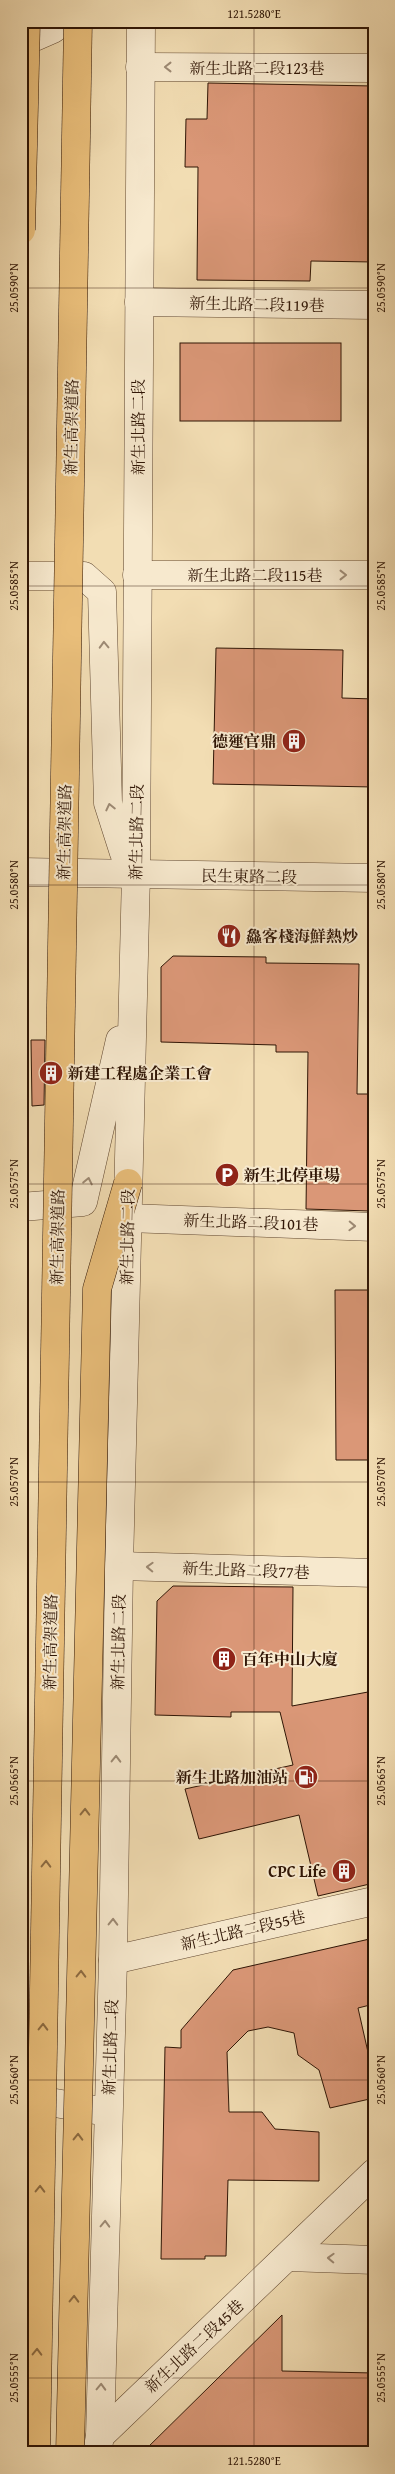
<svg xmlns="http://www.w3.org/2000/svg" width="395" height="2474" font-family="'Gentium Book Plus','Noto Serif TC',serif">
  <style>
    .building { fill: #da9777; stroke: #2f1505 }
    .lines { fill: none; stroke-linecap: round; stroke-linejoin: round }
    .minor-casing { stroke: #604730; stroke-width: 29 }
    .minor { stroke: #f7e9ce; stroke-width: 28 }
    .highway-bridge-casing { stroke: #2f1505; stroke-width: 29; stroke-linecap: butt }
    .highway-bridge { stroke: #e9be7a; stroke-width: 28 }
    .oneway { stroke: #9d8a74 }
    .oneway2 { stroke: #8c6a40 }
    .ticks { fill: none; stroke: #2f1505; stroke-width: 1; stroke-opacity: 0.45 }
    .labels { text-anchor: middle; stroke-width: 4; stroke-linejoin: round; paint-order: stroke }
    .street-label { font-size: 16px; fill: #2f1505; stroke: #f7e9ce }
    .poi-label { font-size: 16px; font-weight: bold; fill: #2f1505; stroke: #f7e9ce; text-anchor: start }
    .neatline { fill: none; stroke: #2f1505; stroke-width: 2 }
    .ticks-label { font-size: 12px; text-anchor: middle; fill: #2f1505 }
  </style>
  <rect width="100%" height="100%" fill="#f2ddb3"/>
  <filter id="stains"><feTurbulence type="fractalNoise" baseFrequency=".004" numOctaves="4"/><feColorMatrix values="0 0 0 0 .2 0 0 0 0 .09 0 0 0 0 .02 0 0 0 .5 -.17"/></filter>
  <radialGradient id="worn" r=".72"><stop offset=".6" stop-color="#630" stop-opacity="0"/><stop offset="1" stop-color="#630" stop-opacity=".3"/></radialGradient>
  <g class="building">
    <path d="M208,83l166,3v176l-63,-1 -1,20 -113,-1 1,-113h-13l1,-48h21z"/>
    <rect x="180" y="343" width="161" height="78"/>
    <path d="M216,648l127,2 -1,48 32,1v88l-161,-3z"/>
    <path d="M173,956l93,1v6l93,1 -2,130h14l-1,117 -64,-2 2,-157h-32v-7l-115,-3v-75z"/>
    <path d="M31,1040h14l-1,65 -12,1z"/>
    <path d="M335,1290h39v170h-38z"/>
    <path d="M173,1586l120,1 -1,119 76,-14 6,25v166l-56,13 -19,-81 -100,24 -14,-50 108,-24 -13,-53h-49v5l-76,-2 2,-114z"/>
    <path d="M374,1938v66l-16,4 14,62 2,28 -44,10 -11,-38 -21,-15 -4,-22 -26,-6 -20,4 -21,21 2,60h33l13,17 44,3v49l-91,-1 -2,76h-21v3h-44l4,-212 16,1v-18l52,-60z"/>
    <path d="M282,2315v56l92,2v80l-231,-1z"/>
  </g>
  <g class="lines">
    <g class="minor-casing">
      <g id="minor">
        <path d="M21,43l32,-14"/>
        <path d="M140,67l234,1"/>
        <path d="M139,302l235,3"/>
        <path d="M137,575h237"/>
        <path d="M21,576h63l18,16 6,211 16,50"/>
        <path d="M21,872l353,6"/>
        <path d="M21,1207l62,-5 37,-162"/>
        <path d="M128,1218l246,9"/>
        <path d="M119,1566l255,7"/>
        <path d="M113,1960l261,-59"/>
        <path d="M21,2097l80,14"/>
        <path d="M288,2257l86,3"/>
        <path d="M100,2436l274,-263"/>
        <path d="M97,2453l3,-17 13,-476 6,-394 17,-692 5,-853"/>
      </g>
    </g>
    <use href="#minor" class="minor"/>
    <g class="highway-bridge-casing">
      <g id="highway-bridge">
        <path d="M21,230l5,-209"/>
        <path d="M36,2453l42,-2432"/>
        <path d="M70,2453l27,-1164 31,-106"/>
      </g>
    </g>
    <use href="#highway-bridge" class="highway-bridge"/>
  </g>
  <defs><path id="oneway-chevron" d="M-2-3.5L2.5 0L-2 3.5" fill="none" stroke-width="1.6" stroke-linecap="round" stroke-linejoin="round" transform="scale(1.25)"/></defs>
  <g class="oneway">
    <use href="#oneway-chevron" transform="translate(168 67) rotate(180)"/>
    <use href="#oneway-chevron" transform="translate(343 575)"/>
    <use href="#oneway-chevron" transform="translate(104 645) rotate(-92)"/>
    <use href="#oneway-chevron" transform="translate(110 807) rotate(-103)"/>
    <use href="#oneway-chevron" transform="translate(88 1181) rotate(-78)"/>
    <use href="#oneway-chevron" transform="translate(352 1226) rotate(2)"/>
    <use href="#oneway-chevron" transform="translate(150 1567) rotate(-178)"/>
    <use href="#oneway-chevron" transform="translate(116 1759) rotate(-89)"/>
    <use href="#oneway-chevron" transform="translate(113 1922) rotate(-89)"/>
    <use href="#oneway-chevron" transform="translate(105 2224) rotate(-88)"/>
    <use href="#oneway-chevron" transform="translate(331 2258) rotate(-178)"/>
    <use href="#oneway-chevron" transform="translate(101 2387) rotate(-88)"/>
  </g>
  <g class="oneway2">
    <use href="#oneway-chevron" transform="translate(85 1812) rotate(-89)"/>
    <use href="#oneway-chevron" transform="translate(46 1864) rotate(-89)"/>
    <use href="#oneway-chevron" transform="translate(81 1974) rotate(-89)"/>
    <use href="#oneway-chevron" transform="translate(43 2027) rotate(-89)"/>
    <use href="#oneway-chevron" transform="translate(78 2137) rotate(-89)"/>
    <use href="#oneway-chevron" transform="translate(40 2189) rotate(-89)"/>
    <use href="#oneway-chevron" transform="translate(74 2299) rotate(-89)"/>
    <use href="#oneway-chevron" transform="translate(37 2352) rotate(-89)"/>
  </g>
  <path class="ticks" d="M254,21v2432M21,288h353M21,586h353M21,885h353M21,1184h353M21,1482h353M21,1781h353M21,2080h353M21,2378h353"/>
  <defs>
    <g id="building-disc" transform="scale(1.25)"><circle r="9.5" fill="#8f2418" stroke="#f7e9ce"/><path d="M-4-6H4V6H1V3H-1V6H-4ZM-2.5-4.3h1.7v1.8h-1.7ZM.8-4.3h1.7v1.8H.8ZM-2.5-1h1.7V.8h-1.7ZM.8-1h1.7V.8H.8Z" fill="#fff"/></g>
    <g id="restaurant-disc" transform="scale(1.25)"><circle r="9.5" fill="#8f2418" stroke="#f7e9ce"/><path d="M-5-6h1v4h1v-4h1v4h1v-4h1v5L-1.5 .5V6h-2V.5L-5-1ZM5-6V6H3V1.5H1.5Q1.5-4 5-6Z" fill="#fff"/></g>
    <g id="parking-disc" transform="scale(1.25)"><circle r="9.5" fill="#8f2418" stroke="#f7e9ce"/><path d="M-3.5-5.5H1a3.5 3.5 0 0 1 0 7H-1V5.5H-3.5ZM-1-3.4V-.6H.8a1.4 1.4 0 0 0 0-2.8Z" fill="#fff"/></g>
    <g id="fuel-disc" transform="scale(1.25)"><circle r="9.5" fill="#8f2418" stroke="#f7e9ce"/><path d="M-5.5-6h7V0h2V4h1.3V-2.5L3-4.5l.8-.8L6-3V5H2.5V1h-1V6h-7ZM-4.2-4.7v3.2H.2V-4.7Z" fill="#fff"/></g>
  </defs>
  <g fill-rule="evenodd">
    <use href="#building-disc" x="294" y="741"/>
    <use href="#restaurant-disc" x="229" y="936"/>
    <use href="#building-disc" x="51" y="1073"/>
    <use href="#parking-disc" x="227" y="1175"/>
    <use href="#building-disc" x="224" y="1659"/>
    <use href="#fuel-disc" x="306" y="1777"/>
    <use href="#building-disc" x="344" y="1871"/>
  </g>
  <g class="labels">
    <g class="street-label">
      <text x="257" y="74">新生北路二段123巷</text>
      <text transform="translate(257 304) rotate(1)" y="6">新生北路二段119巷</text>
      <text transform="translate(71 427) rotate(-89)" y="6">新生高架道路</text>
      <text transform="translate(138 427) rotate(-90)" y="6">新生北路二段</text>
      <text x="255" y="581">新生北路二段115巷</text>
      <text transform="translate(64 832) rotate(-89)" y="6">新生高架道路</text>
      <text transform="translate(136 832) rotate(-89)" y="6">新生北路二段</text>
      <text transform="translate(249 876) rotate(1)" y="6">民生東路二段</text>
      <text transform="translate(251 1222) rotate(2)" y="6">新生北路二段101巷</text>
      <text transform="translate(57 1237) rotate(-89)" y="6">新生高架道路</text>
      <text transform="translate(127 1237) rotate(-89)" y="6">新生北路二段</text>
      <text transform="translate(246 1570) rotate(2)" y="6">新生北路二段77巷</text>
      <text transform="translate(50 1642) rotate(-89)" y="6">新生高架道路</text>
      <text transform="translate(118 1642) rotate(-89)" y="6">新生北路二段</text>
      <text transform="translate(243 1930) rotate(-13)" y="6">新生北路二段55巷</text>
      <text transform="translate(110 2047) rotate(-88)" y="6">新生北路二段</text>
      <text transform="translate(194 2346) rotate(-43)" y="6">新生北路二段45巷</text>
    </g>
    <g class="poi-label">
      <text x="276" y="747" text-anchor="end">德運官鼎</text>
      <text x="246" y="942">鱻客棧海鮮熱炒</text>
      <text x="68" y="1079">新建工程處企業工會</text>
      <text x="244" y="1181">新生北停車場</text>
      <text x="242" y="1665">百年中山大廈</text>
      <text x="288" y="1783" text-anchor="end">新生北路加油站</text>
      <text x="326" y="1877" text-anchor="end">CPC Life</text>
    </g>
  </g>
  <rect width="395" height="2474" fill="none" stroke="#f2ddb3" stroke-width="55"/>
  <rect x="28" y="28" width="340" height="2418" class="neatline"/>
  <g class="ticks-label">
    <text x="254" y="18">121.5280°E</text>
    <text transform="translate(14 288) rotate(-90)" y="4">25.0590°N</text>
    <text transform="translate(381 288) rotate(-90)" y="4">25.0590°N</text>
    <text transform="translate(14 586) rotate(-90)" y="4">25.0585°N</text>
    <text transform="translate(381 586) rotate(-90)" y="4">25.0585°N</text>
    <text transform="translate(14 885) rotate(-90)" y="4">25.0580°N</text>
    <text transform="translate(381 885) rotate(-90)" y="4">25.0580°N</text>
    <text transform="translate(14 1184) rotate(-90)" y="4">25.0575°N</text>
    <text transform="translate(381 1184) rotate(-90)" y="4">25.0575°N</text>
    <text transform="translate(14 1482) rotate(-90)" y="4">25.0570°N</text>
    <text transform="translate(381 1482) rotate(-90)" y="4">25.0570°N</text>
    <text transform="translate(14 1781) rotate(-90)" y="4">25.0565°N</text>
    <text transform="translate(381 1781) rotate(-90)" y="4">25.0565°N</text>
    <text transform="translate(14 2080) rotate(-90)" y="4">25.0560°N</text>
    <text transform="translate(381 2080) rotate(-90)" y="4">25.0560°N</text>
    <text transform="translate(14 2378) rotate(-90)" y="4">25.0555°N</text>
    <text transform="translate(381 2378) rotate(-90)" y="4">25.0555°N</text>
    <text x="254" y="2465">121.5280°E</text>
  </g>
  <rect width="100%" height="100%" filter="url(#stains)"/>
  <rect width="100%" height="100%" fill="url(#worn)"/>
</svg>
